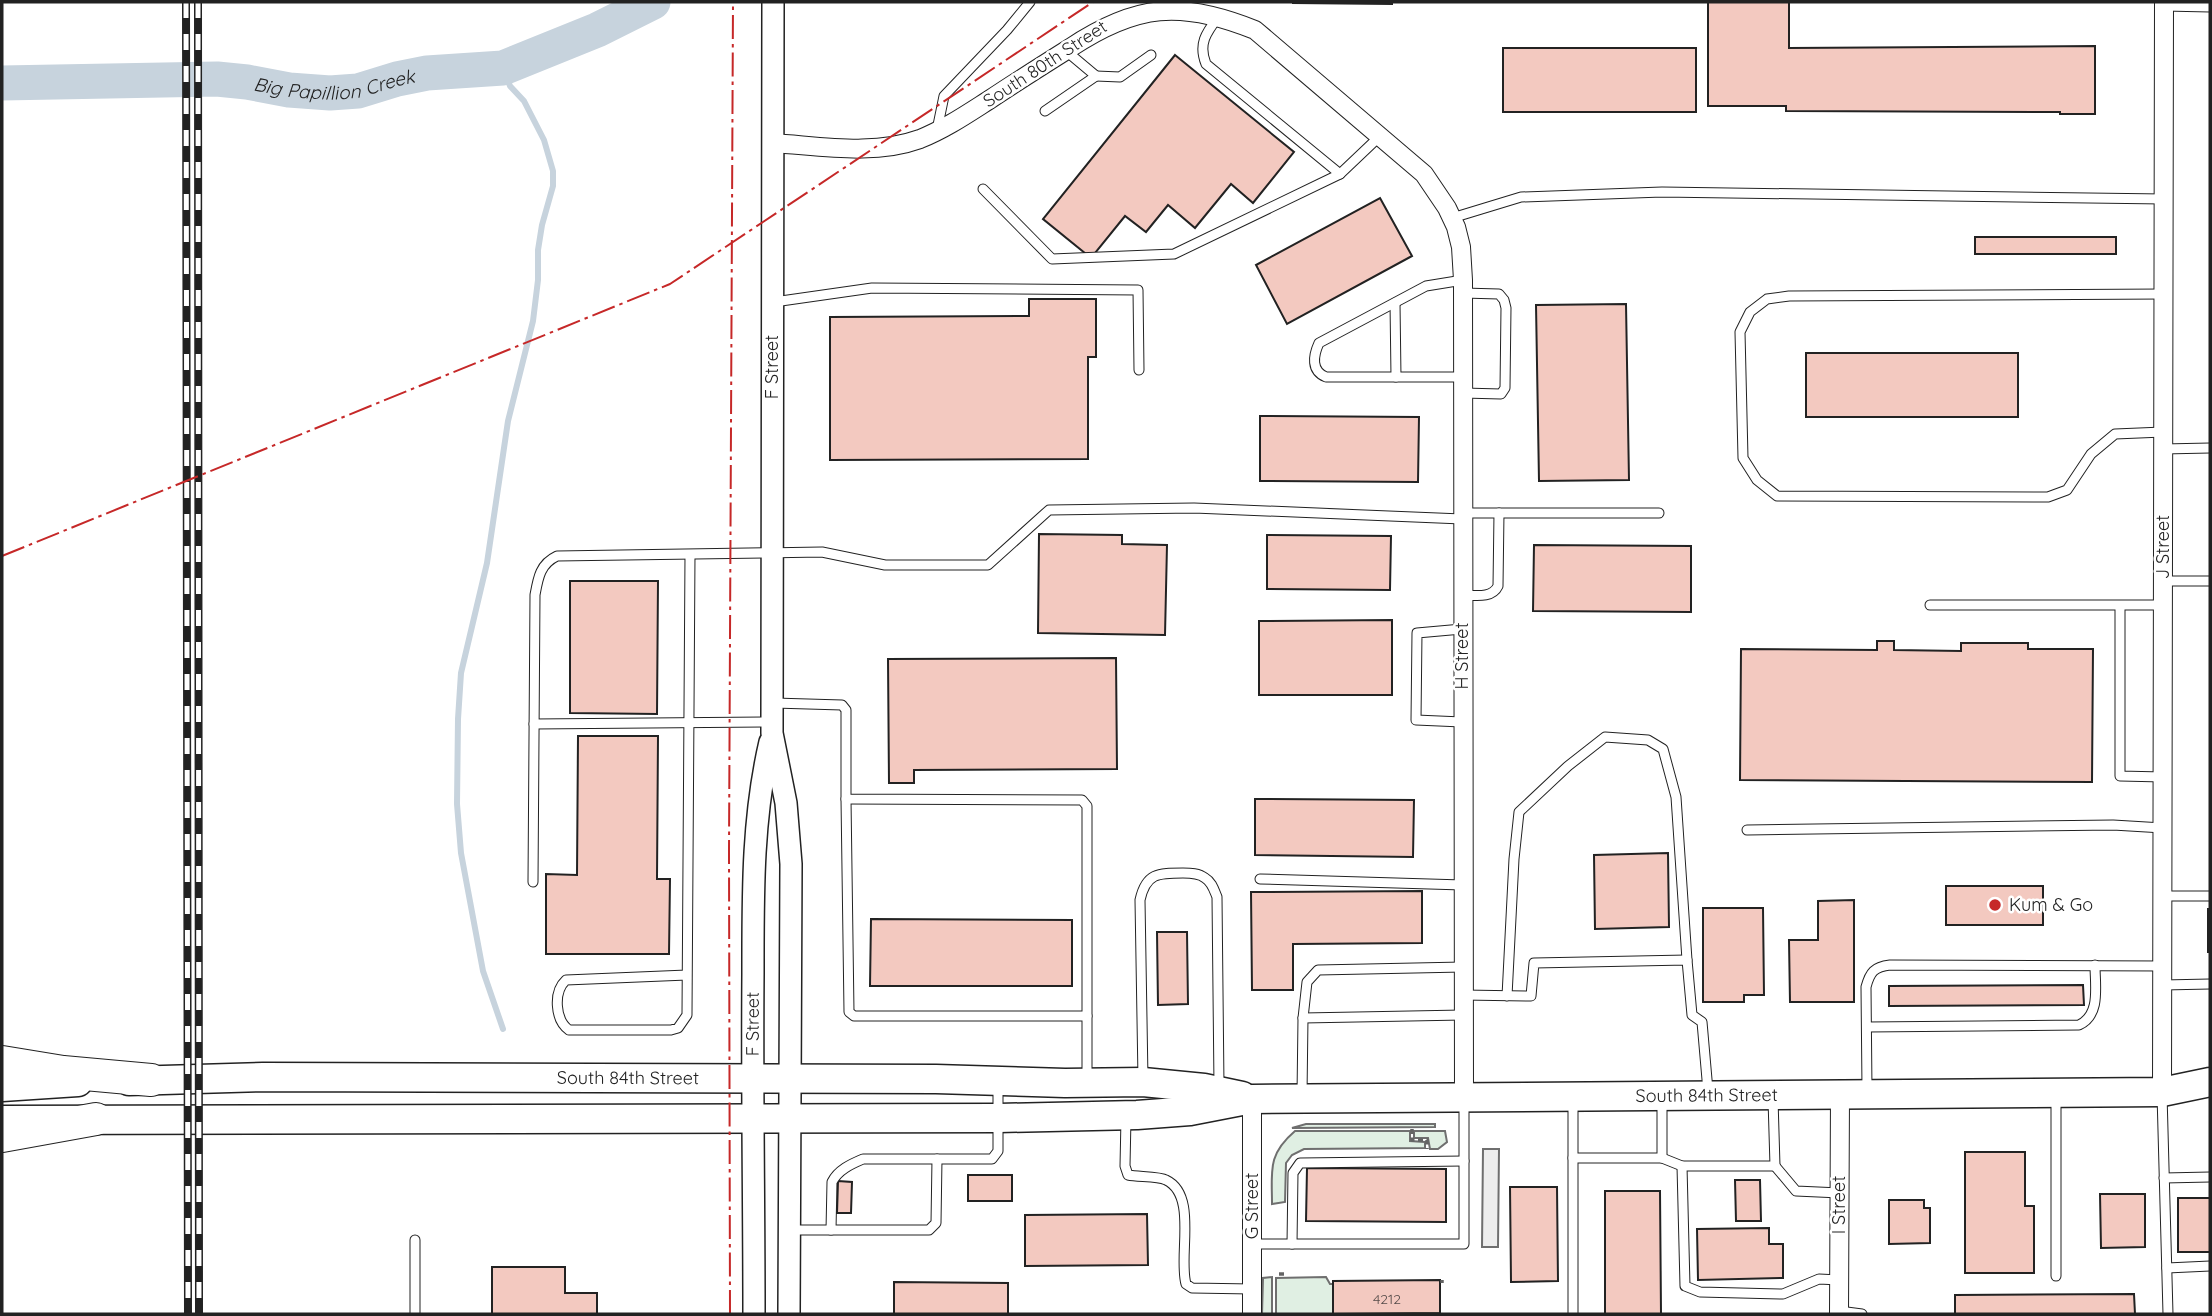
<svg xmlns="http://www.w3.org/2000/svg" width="2212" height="1316" font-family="Quicksand,sans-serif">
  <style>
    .green { fill: #e0efe3; stroke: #6f6f6f; stroke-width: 2 }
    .parking { fill: #ededed; stroke: #6f6f6f; stroke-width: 2 }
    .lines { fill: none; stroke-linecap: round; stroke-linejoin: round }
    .stream { stroke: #c7d3dd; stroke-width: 6 }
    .river { stroke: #c7d3dd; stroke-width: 35 }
    .building { fill: #f3c9c0; stroke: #222; stroke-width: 2 }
    .service-casing { stroke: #222; stroke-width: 11 }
    .minor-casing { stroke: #222; stroke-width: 20 }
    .tertiary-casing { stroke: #222; stroke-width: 24 }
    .primary-casing { stroke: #222; stroke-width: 31 }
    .motorway-casing { stroke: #222; stroke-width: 34 }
    .path { stroke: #646464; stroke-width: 3.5; stroke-dasharray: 5 3.5; stroke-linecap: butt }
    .service { stroke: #fff; stroke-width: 9 }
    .minor { stroke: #fff; stroke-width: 18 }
    .tertiary { stroke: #fff; stroke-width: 21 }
    .primary { stroke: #fff; stroke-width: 28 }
    .motorway { stroke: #fff; stroke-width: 32 }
    .rail-casing { stroke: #222; stroke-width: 8 }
    .rail { stroke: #fff; stroke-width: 5; stroke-dasharray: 16; stroke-linecap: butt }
    .power { stroke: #c62828; stroke-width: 2; stroke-dasharray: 24 5 3.5 5; stroke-linecap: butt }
    .poi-dot { fill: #c62828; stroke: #fff; stroke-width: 2.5 }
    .labels { text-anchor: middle; stroke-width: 5; stroke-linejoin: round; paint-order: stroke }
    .number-label { font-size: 14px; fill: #564c4a }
    .street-label { font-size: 18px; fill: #222; stroke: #fff }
    .poi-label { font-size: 18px; fill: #222; stroke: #fff; text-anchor: start }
    .water-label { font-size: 19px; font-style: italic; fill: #222; stroke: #fff }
  </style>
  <rect width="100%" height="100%" fill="#fff"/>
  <g class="green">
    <path d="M1306,1124h129v3l-143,1z"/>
    <path d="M1295,1131h115v10l15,1v6l-121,1 -12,6 -6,8 -1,39 -13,2c0,-33 -5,-49 23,-73z"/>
    <path d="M1414,1131h31l2,11 -9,7h-8l-2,-11h-14z"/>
    <path d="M1272,1277v37h-10l1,-36z"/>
    <path d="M1326,1277l4,7h3v30h106h-163v-36z"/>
  </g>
  <path class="parking" d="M1483,1149h16l-1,98h-16z"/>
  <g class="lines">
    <path class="stream" d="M503,68l7,18 14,15 20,39 9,31v15l-11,39 -4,25v30l-5,41 -25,100 -21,142 -26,110 -3,46 -1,85 4,49 22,118 20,58"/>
    <path class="river" id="s1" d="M2,83l215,-4 30,3 42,8 41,3 28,-2 39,-12 30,-6 76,-5 94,-38 56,-28"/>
  </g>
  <g class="building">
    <path d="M1293,2h99v2l-99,-1z"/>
    <path d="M1708,2h81v46l306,-2v68h-35v-2l-274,-1v-5h-78z"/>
    <rect x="1503" y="48" width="193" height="64"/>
    <path d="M1175,55l119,97 -41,51 -22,-19 -36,44 -27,-23 -22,27 -21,-16 -34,42 -48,-39z"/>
    <path d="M1380,198l32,58 -125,68 -31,-59z"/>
    <rect x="1975" y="237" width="141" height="17"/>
    <path d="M1029,299h67v58h-8v102l-258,1v-143l199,-1z"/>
    <path d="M1626,304l3,176 -90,1 -3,-176z"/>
    <rect x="1806" y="353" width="212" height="64"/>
    <path d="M1260,416l159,1 -1,65 -158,-1z"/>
    <path d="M1039,534l83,1v9l45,1 -2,90 -127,-2z"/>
    <path d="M1267,535l124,1 -1,54 -123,-1z"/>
    <path d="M1534,545l157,1v66l-158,-1z"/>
    <path d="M570,581h88l-1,133 -87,-1z"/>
    <path d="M1392,620v75h-133v-74z"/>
    <path d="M1877,641h17v9l67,1v-8h67v6h65l-1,133 -352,-2 1,-131 136,1z"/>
    <path d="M1116,658l1,111 -203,1v13h-25l-1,-124z"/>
    <path d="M578,736h80l-1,143h13l-1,75h-123v-80l31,1z"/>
    <path d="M1255,799l159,1 -1,57 -158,-2z"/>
    <path d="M1668,853l1,74 -74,2 -1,-74z"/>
    <rect x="1946" y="886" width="97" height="39"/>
    <path d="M1422,891v52l-129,1v46h-41l-1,-98z"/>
    <path d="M1854,900v102h-64l-1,-62h29v-39z"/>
    <path d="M1703,908h60l1,87h-20v7h-41z"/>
    <rect x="2208" y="909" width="2" height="43"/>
    <path d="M871,919l201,1v66h-202z"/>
    <path d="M1157,932h30l1,72 -30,1z"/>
    <path d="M2083,985l1,20 -195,1v-20z"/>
    <path d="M1965,1152h60v54h9v67h-69z"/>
    <path d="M1307,1168l139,1v53l-140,-1z"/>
    <rect x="968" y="1175" width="44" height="26"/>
    <path d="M1735,1180h25l1,41h-25z"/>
    <path d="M838,1181l14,1 -1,31h-14z"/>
    <path d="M1510,1187h47l1,94 -47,1z"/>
    <path d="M1605,1191h55l1,123h129h-185z"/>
    <path d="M2100,1194h45v53l-44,1z"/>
    <rect x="2178" y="1198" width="32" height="54"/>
    <path d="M1889,1200h35v8h6v35l-41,1z"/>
    <path d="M1147,1214l1,51 -123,1v-51z"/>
    <path d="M1769,1228v16h14v34l-85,2 -1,-51z"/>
    <path d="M492,1267h73v26h32v21h-105z"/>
    <path d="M1440,1280v33l-107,1v-33z"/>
    <path d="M894,1282l114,1v31h-114z"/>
    <path d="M2134,1294l1,20h-180v-19z"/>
  </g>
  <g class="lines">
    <g class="service-casing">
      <g id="service">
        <path d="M2164,6l46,1"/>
        <path d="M1218,17c-12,16 -20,27 -12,47l134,110"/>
        <path d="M1096,76l24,1 31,-22"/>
        <path d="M1045,111l51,-35 -31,-26"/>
        <path d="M937,130l7,-34 63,-66 23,-28"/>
        <path d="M983,189l69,70 122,-5 166,-80 40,-38"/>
        <path d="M1452,218l69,-21 141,-5 502,7"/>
        <path d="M1463,280l-37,6 -107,57c-6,13 -8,28 7,34h137"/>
        <path d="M774,302l98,-14 266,2 1,80"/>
        <path d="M1395,303l1,74"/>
        <path d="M1463,393l38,1 4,-6 1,-80 -2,-8 -5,-6 -36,-1"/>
        <path d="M2163,432l-48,2 -24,20 -24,36 -19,7 -271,-1 -20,-16 -14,-22 -3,-126 10,-20 17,-13 22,-3 375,-2"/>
        <path d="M2163,449l47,-1"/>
        <path d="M1462,513h197"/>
        <path d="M2163,581h47"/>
        <path d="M1462,595c12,0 30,4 36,-9l1,-73"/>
        <path d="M1930,605h233"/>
        <path d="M2120,606v170l43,1"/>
        <path d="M1462,629l-45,4 -1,87 46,2"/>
        <path d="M774,703l68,2 4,5v89l236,1 5,6v272"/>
        <path d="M534,724l238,-2"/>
        <path d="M846,799l3,213 5,4h233"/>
        <path d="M1747,830l366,-5 50,3"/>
        <path d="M1260,879l203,6"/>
        <path d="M533,882l2,-287c3,-17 5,-31 22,-39l265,-4 63,13h103l61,-55 145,-2 268,11"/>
        <path d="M2163,896h47"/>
        <path d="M687,975l-121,5c-13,12 -11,40 3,50h102l7,-2 9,-13 3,-460"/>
        <path d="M2163,985l47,-1"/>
        <path d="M1463,995l68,1 3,-33 153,-3 5,55 10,7 6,69"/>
        <path d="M1507,996l7,-137 5,-47 49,-46 37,-29 43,3 15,9 13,48 11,163"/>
        <path d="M1303,1018l160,-3"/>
        <path d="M1867,1027l212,-2c22,-10 16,-39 16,-60"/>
        <path d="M1143,1079l-3,-179c6,-27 18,-27 43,-27 7,0 16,0 22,5 7,4 9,12 12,19l2,189"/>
        <path d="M1867,1089l-1,-102c4,-15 8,-20 24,-22l273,1"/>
        <path d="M2162,1094l6,220"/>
        <path d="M1302,1095l1,-77 4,-36 11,-12 145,-3"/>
        <path d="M1573,1102v212"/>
        <path d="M1126,1118l-1,48 3,9c10,2 31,1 38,5 32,15 12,76 20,104l6,4 60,1"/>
        <path d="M1573,1158h89v-59"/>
        <path d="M1662,1158l20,8h93l-2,-67"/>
        <path d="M1682,1166l3,120 15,6 83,2 36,-15 20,1"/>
        <path d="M1775,1166l21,25 44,2"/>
        <path d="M2164,1178l46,-1"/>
        <path d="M790,1230h41l1,-48c6,-12 19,-18 31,-23h129l6,-8v-65"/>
        <path d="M831,1230h98l7,-7 1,-64"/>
        <path d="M415,1240v74"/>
        <path d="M1252,1244h212v-144"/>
        <path d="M1292,1244l1,-71 7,-10 164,-2"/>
        <path d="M2167,1268l43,-2"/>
        <path d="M2056,1276v-181"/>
        <path d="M1839,1311l23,3"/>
      </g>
    </g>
    <g class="minor-casing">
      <g id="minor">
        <path d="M773,143c48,3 100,13 147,-4 25,-10 47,-25 69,-39 27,-18 54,-35 81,-52 66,-44 111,-48 185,-18l169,144 23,34 9,19 5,20 2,33 1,816"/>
        <path d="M2162,1092l2,-1090"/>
        <path d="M1252,1314v-215"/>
        <path d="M1839,1314l1,-219"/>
      </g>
    </g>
    <g class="tertiary-casing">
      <g id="tertiary">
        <path d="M773,2l-1,731 14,70 5,61 -2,450"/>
        <path id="s2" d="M754,1314c0,-113 -2,-226 -1,-340 0,-78 -1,-155 17,-232"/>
      </g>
    </g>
    <g class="primary-casing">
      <g id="primary">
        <path id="s3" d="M129,1081l134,-4 673,2 129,4 78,-1 61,6 38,8"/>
        <path d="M2,1087l76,-5"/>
        <path id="s4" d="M2,1120l997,-2 138,-3 53,-4 62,-12 910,-7 48,-10"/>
      </g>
    </g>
    <g class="motorway-casing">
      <g id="motorway">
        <path d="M2,1062l61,10 88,8"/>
        <path d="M2,1136l94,-17"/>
      </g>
    </g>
    <g class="path">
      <path d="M1412,1129v11h15v9"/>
      <path d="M1279,1274h6"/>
      <path d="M1442,1280v3"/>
    </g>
    <use href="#service" class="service"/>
    <use href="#minor" class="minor"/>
    <use href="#tertiary" class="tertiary"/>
    <use href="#primary" class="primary"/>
    <use href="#motorway" class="motorway"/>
    <g class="rail-casing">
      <g id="rail">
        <path d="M186,2l2,1312"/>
        <path d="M198,2l1,1312"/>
      </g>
    </g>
    <use href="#rail" class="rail"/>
    <g class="power">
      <path d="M2,556l668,-272 423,-282"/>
      <path d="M730,1314l-1,-463 4,-849"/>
    </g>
  </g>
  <circle class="poi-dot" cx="1995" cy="905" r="7"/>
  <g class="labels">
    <g class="number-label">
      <text x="1387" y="1304">4212</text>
    </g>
    <g class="street-label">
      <text transform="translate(1045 64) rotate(-33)" y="6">South 80th Street</text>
      <text transform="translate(772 367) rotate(-90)" y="6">F Street</text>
      <text transform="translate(2163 547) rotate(-90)" y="6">J Street</text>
      <text transform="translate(1462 656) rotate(-90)" y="6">H Street</text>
      <text dy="6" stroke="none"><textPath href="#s2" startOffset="290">F Street</textPath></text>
      <text dy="6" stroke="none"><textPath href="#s3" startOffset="499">South 84th Street</textPath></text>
      <text dy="6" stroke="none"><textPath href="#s4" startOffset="1706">South 84th Street</textPath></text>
      <text transform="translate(1839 1205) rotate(-90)" y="6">I Street</text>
      <text transform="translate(1252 1206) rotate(-90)" y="6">G Street</text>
    </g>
    <g class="poi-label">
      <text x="2009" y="911">Kum &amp; Go</text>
    </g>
    <g class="water-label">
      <text dy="7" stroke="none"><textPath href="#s1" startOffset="334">Big Papillion Creek</textPath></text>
    </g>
  </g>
  <rect width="2212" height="1316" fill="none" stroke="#222222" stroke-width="7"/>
</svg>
